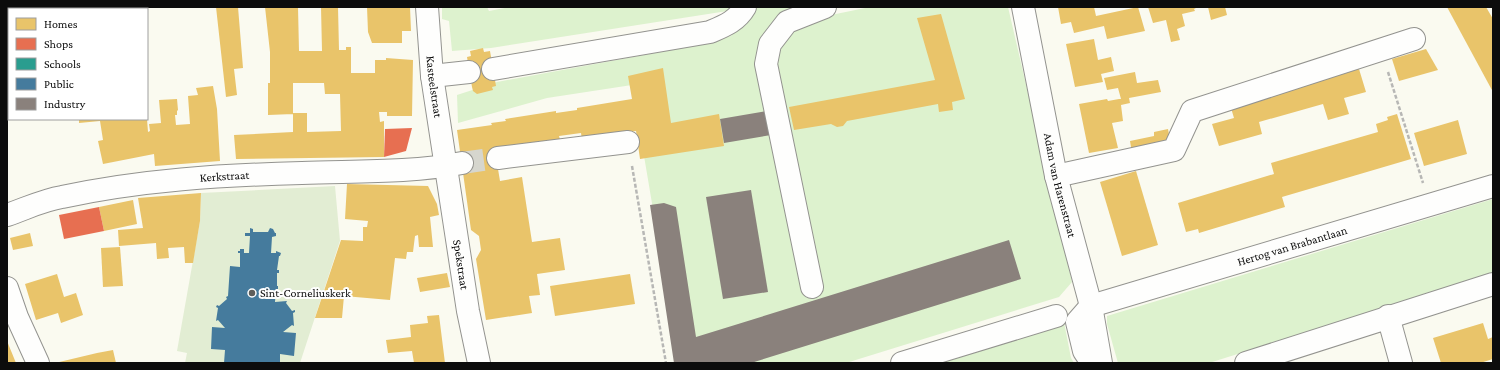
<svg xmlns="http://www.w3.org/2000/svg" width="1500" height="370" font-family="'Crimson Pro',serif">
  <style>
    .green { fill: #ddf2ce }
    .cemetery { fill: #e2edd3 }
    .homes { fill: #e9c46a }
    .shops { fill: #e76f51 }
    .schools { fill: #2a9d8f }
    .public { fill: #457b9d }
    .industry { fill: #8a817c }
    .lines { fill: none; stroke-linecap: round; stroke-linejoin: round }
    .minor-tunnel { stroke: #d6d6ce; stroke-width: 22; stroke-dasharray: 22 11; stroke-linecap: butt }
    .minor-casing { stroke: #93938f; stroke-width: 24 }
    .path { stroke: #b7b7b5; stroke-width: 2.5; stroke-dasharray: 4 2; stroke-linecap: butt }
    .minor { stroke: #fefefd; stroke-width: 22 }
    .poi-dot { fill: #5f5f5c; stroke: #fff; stroke-width: 1.5 }
    .labels { text-anchor: middle; stroke-width: 4; stroke-linejoin: round; paint-order: stroke }
    .street-label { font-size: 12px; fill: #0c0c0c; stroke: #fff }
    .poi-label { font-size: 12px; fill: #0c0c0c; stroke: #fff; text-anchor: start }
  </style>
  <rect width="100%" height="100%" fill="#fafaf0"/>
  <g class="green">
    <path d="M442,7h45l2,4 21,-4h286l-15,7 -19,27 -4,23 8,40 14,-3 -7,-37 3,-18 15,-15 40,-16 39,-8h138l64,275 -13,15 -213,66h-167l-47,-278 -85,13 -89,25 -1,-28 40,-13 163,-30 71,-16 22,-29 -262,41 -39,3 -3,-30 -7,-2z"/>
    <path d="M1493,199v75l-284,89h-91l-11,-39v-8z"/>
    <path d="M1064,322l7,36 3,5h-139z"/>
  </g>
  <path class="cemetery" d="M335,186l5,55 -40,122h-115l2,-10 -10,-2 23,-130 1,-28z"/>
  <g class="homes">
    <path d="M216,7h22l5,61 -9,1 3,26 -11,2z"/>
    <path d="M265,7h33l1,44h23l-1,-44h17l1,43h7v-3h5v26h24v-13h11v-2l27,2 -1,56h-25v-4h-8l1,10 4,-1v36l-148,2 -2,-24 59,-3v-19h14v19l34,-1 -1,-37h-15l-1,-11h-31v31l-25,1v-32h2v-31z"/>
    <path d="M367,7h43l1,24h-9v12h-30l-4,-11z"/>
    <path d="M1058,7h36l2,9 42,-9 7,24 -38,8 -3,-13 -30,7 -3,-11 -10,2z"/>
    <path d="M1148,7h50l-4,2 1,2 -13,3 3,12 -8,3 3,11 -9,2 -5,-22 -13,3z"/>
    <path d="M1208,7h17l2,8 -16,5z"/>
    <path d="M1447,7h39l7,12v73z"/>
    <path d="M941,14l24,85 -13,3 1,8 -14,2 -1,-8 -91,17 -4,5 -6,1 -6,-3 -37,6 -5,-23 146,-27 -18,-62z"/>
    <path d="M1094,39l4,21 13,-3 3,14 -13,3 2,8 -28,5 -9,-43z"/>
    <path d="M483,48l1,4 6,-1 6,35 -4,1 1,3 -16,4 -4,-3 -1,-4 -5,-30 4,-1 -1,-5z"/>
    <path d="M1426,49l12,21 -39,11 -7,-22z"/>
    <path d="M663,68l8,55 48,-9 5,32 -84,13 -4,-28 -54,9 -1,-7 -22,3 2,7 -66,8 5,30 22,-4 10,65 28,-4 5,32 -28,4 3,21 -11,1 3,17 -46,7 -10,-61 5,-9 -2,-14 -8,-6 -14,-100 35,-5 -1,-2 15,-2 -1,-2 51,-8v2l21,-3v-2l55,-9 -4,-23z"/>
    <path d="M1359,69l7,23 -22,6 5,16 -21,6 -5,-16 -64,18 3,12 -43,12 -7,-22 22,-6 -3,-10z"/>
    <path d="M1135,72l2,11 21,-3 3,12 -32,6 1,5 -9,2 2,16 -11,2 6,25 -29,5 -10,-49 28,-5 1,2 11,-2h2l-3,-11 -11,2 -3,-12z"/>
    <path d="M213,86l4,23 3,52 -65,5 -1,-12 -51,10 -5,-23 5,-1 -3,-19 -21,2v-4h68l1,13 2,-1 -1,-7 12,-1 -2,-23 18,-1 1,11 -1,1v4h-2l1,10 14,-1 -2,-28 10,-1 -2,-7z"/>
    <path d="M1397,114l14,45 -129,38 3,10 -86,26 -1,-4 -12,3 -8,-29 96,-29 -3,-11 107,-31 -2,-8 12,-4 -1,-3z"/>
    <path d="M1458,120l9,34 -43,12 -10,-33z"/>
    <path d="M1168,129l3,16 -39,8 -2,-12 24,-5v-4z"/>
    <path d="M1136,171l22,74 -36,11 -22,-74z"/>
    <path d="M347,184l81,2 9,18 2,11 -9,2 3,30h-14l-1,-12 -3,1 -2,16h-6l-1,7 -11,-1 -5,42 -46,-4 -2,22h-27l26,-78 22,1v-14h4l1,-6 -23,-2z"/>
    <path d="M201,193l-1,28 -7,42h-8l-1,-16 -16,1 1,10 -12,1 -1,-16 -37,3 -1,-16 25,-2 -5,-30z"/>
    <path d="M133,200l4,24 -33,7 -5,-24z"/>
    <path d="M30,233l3,13 -20,4 -3,-12z"/>
    <path d="M120,247l3,39 -20,1 -2,-39z"/>
    <path d="M447,273l3,14 -30,5 -3,-14z"/>
    <path d="M57,274l7,23 12,-4 7,22 -22,8 -3,-10 -22,7 -11,-36z"/>
    <path d="M630,274l5,30 -80,12 -5,-30z"/>
    <path d="M439,315l6,48h-31l-2,-12 -24,2 -2,-13 25,-3 -1,-12 18,-2 -1,-7z"/>
    <path d="M1483,323l5,16 5,-2v22l-13,4h-39l-8,-25z"/>
    <path d="M7,341l9,22h-9z"/>
    <path d="M113,350l3,13h-61l42,-10z"/>
  </g>
  <g class="shops">
    <path d="M412,128l-6,23 -22,6 1,-28z"/>
    <path d="M99,207l5,24 -40,8 -5,-24z"/>
  </g>
  <g class="schools">
    <path d="M7,7h49v1l-47,1v3h-2z"/>
    <path d="M70,7h59v1l-59,1z"/>
  </g>
  <path class="public" d="M250,228l3,1v3h15l2,-4 3,1 2,4h1v3l-4,1 -1,16h5v-2l5,2 -1,3h-1l-2,14h2v3h-2v13h1v3h-2l-1,13 12,-1 -1,2 6,8 3,-1v2l-2,1 1,13 -2,-1 -9,7 13,1 -2,23 -14,-2v9h-56l1,-13 -14,-1 1,-22 13,1 -7,-8 -2,1 2,-13 -2,-1 1,-2 2,1 8,-7 -1,-2 2,-1 2,-30 10,1v-14h-2v-2h2v-2h4v4h5l1,-17h-5v-3h5z"/>
  <g class="industry">
    <path d="M773,110l4,24 -53,9 -4,-24z"/>
    <path d="M751,190l17,102 -45,7 -17,-102z"/>
    <path d="M664,203l12,4 20,130 313,-97 12,39 -270,84h-77l-24,-158z"/>
  </g>
  <g class="lines">
    <path class="minor-tunnel" d="M462,163l36,-5"/>
    <g class="minor-casing">
      <g id="minor">
        <path id="s1" d="M427,7l5,69 36,235 11,52"/>
        <path id="s2" d="M1023,7l33,169 35,130 10,57"/>
        <path d="M493,69l217,-37c14,-6 27,-11 35,-25"/>
        <path d="M432,76l37,-4"/>
        <path d="M498,158l130,-16"/>
        <path d="M1056,176l118,-26 18,-39 222,-72"/>
        <path id="s3" d="M7,215c18,-6 36,-15 55,-18 79,-17 160,-22 240,-24 53,-2 108,0 160,-10"/>
        <path d="M812,287l-46,-223 4,-20 17,-22 38,-15"/>
        <path d="M7,288l10,29 21,46"/>
        <path id="s4" d="M1091,306l402,-120"/>
        <path d="M1091,306l-14,16 7,29 8,12"/>
        <path d="M1388,316l13,47"/>
        <path d="M902,363l154,-47"/>
        <path d="M1246,363l247,-79"/>
      </g>
    </g>
    <g class="path">
      <path d="M1388,72l35,111"/>
      <path d="M632,166l34,197"/>
    </g>
    <use href="#minor" class="minor"/>
  </g>
  <circle class="poi-dot" cx="252" cy="293" r="4"/>
  <g class="labels">
    <g class="street-label">
      <text dy="4" stroke="none"><textPath href="#s1" startOffset="80">Kasteelstraat</textPath></text>
      <text dy="4" stroke="none"><textPath href="#s3" startOffset="222">Kerkstraat</textPath></text>
      <text dy="4" stroke="none"><textPath href="#s2" startOffset="182">Adam van Harenstraat</textPath></text>
      <text dy="4" stroke="none"><textPath href="#s4" startOffset="210">Hertog van Brabantlaan</textPath></text>
      <text dy="4" stroke="none"><textPath href="#s1" startOffset="260">Spekstraat</textPath></text>
    </g>
    <g class="poi-label">
      <text x="260" y="297">Sint-Corneliuskerk</text>
    </g>
  </g>
  <rect width="1500" height="370" fill="none" stroke="#0c0c0c" stroke-width="16"/>
  <rect x="8" y="8" width="140" height="112" fill="#ffffff" stroke="#9e9e9e"/>
  <rect x="16" y="18" width="20" height="12" fill="#e9c46a" stroke="#9e9e9e"/>
  <text x="44" y="28" font-size="12" fill="#0c0c0c">Homes</text>
  <rect x="16" y="38" width="20" height="12" fill="#e76f51" stroke="#9e9e9e"/>
  <text x="44" y="48" font-size="12" fill="#0c0c0c">Shops</text>
  <rect x="16" y="58" width="20" height="12" fill="#2a9d8f" stroke="#9e9e9e"/>
  <text x="44" y="68" font-size="12" fill="#0c0c0c">Schools</text>
  <rect x="16" y="78" width="20" height="12" fill="#457b9d" stroke="#9e9e9e"/>
  <text x="44" y="88" font-size="12" fill="#0c0c0c">Public</text>
  <rect x="16" y="98" width="20" height="12" fill="#8a817c" stroke="#9e9e9e"/>
  <text x="44" y="108" font-size="12" fill="#0c0c0c">Industry</text>
</svg>
